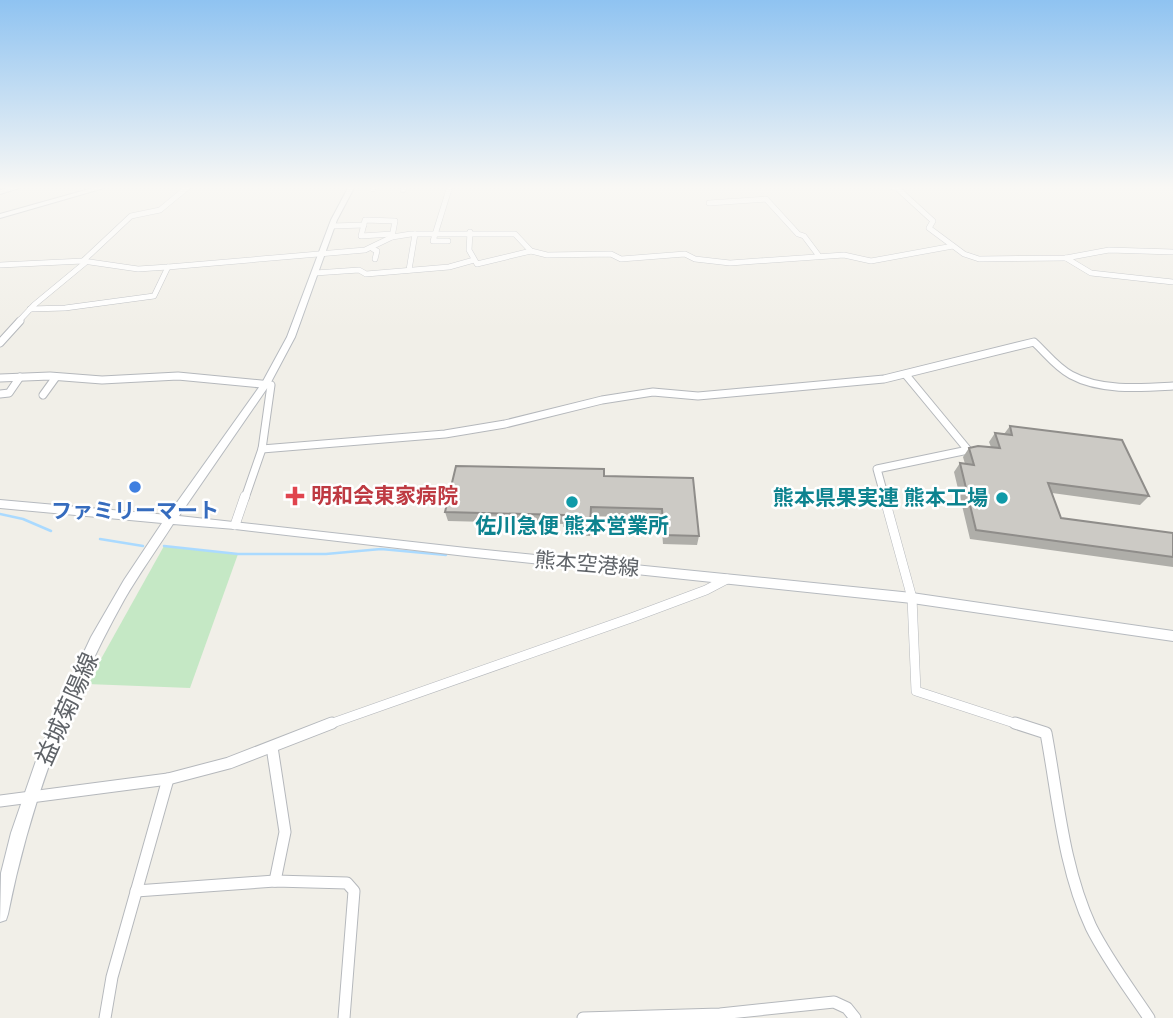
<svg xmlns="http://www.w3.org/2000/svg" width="1173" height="1018" font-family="'Fira Sans','Noto Sans JP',sans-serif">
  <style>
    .green { fill: #c5e8c5 }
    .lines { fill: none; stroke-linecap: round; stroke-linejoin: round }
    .stream { stroke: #aadaff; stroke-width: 2.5 }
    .street-far3-casing { stroke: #b5b8bc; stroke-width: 6 }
    .street-far2-casing { stroke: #b5b8bc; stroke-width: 9 }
    .street-far1-casing { stroke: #b5b8bc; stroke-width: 10 }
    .street-casing { stroke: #b5b8bc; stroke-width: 13 }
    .secondary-casing { stroke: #b6babf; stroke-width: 2 }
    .street-far3 { stroke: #fff; stroke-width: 5 }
    .street-far2 { stroke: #fff; stroke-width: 7 }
    .street-far1 { stroke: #fff; stroke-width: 9 }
    .street { stroke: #fff; stroke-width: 11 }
    .secondary { fill: #fff; fill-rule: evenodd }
    .wall { fill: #afaea9 }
    .building { fill: #cccac5; stroke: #8f8d8a; stroke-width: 2 }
    .shop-dot { fill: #3f7fe0; stroke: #fff; stroke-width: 2.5 }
    .health-dot { fill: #e0444e; stroke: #fff; stroke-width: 2.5 }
    .culture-dot { fill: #0f9aa8; stroke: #fff; stroke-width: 2.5 }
    .labels { text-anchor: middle; stroke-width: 5; stroke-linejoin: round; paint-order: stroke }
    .health-label { font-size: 21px; font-weight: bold; fill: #be3a42; stroke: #fff; text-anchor: start }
    .culture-label { font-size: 21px; font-weight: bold; fill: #0d838f; stroke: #fff; text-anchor: end }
    .shop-label { font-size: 21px; font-weight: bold; fill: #366cbe; stroke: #fff }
    .street-label { font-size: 21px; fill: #5f6368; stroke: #fff }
    .near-street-label { font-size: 24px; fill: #5f6368; stroke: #fff }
  </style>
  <rect width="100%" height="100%" fill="#f1efe8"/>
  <path class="green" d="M164,546l74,8 -48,134 -103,-4z"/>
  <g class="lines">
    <g class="stream">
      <path d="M0,514l23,5 28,12"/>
      <path d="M100,539l43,7"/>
      <path d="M164,546l74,8h88l55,-5 65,6"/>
    </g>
    <g class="street-far3-casing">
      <g id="street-far3">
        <path d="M889,186l8,2 36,33 -4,7 35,26 15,5 87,-1 43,-8 64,2"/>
        <path d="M373,189l1,-3"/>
        <path d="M403,190l2,-4"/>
        <path d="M709,203l57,-4 32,35 6,2 15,20"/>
        <path d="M332,226l32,-1"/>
        <path d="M470,232l-1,18 8,14 54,-13"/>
        <path d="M392,234l-31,2 4,-16 30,1 -3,16"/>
        <path d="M448,241h-15l17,-55"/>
        <path d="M373,249l4,2 -2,8"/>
        <path d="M1066,258l25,15 82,9"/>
        <path d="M83,261l48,-45 29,-6 29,-24"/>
        <path d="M0,265l83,-4 55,8 30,-2 197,-17 27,-13 19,-3h104l16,17 16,4 64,-1 10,5 64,-5 10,5 35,4 114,-8 27,6 82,-15"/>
        <path d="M409,270l6,-36"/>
        <path d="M315,273l44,-3 7,4 83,-7 25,-7"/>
        <path d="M30,309l35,-1 89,-12 14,-29"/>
        <path d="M18,322l16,-17 52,-43"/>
      </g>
    </g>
    <g class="street-far2-casing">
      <g id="street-far2">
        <path d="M0,343l20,-22"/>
        <path d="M0,378l50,-2 52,4 76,-4 93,9 -9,64 -17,49"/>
        <path d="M0,394l9,-1 11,-16"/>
        <path d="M43,395l13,-18"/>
        <path d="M262,449l183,-15 60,-10 97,-24 51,-8 45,4 186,-17 150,-37c12,11 22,25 37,33 29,16 69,13 102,11"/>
        <path d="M885,498l-8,-29 91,-19 -62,-75"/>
      </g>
    </g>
    <g class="street-far1-casing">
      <g id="street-far1">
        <path d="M884,496l28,102 4,93 104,34"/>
        <path d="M235,525l10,-29"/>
        <path d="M327,725l304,-107 75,-28 21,-11"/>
      </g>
    </g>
    <g class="street-casing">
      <g id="street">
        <path d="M1015,723l31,10c12,64 17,134 45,194 16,32 38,61 58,91"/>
        <path d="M272,747l13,85 -10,49"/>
        <path d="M0,801l168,-22 61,-16 103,-40"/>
        <path d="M136,891l139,-10 72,2 7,8 -10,127"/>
        <path d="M105,1018l7,-41 56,-198"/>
        <path d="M583,1018l137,-4 114,-12 13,6 8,10"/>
      </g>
    </g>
    <g class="secondary-casing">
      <g id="secondary">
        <path d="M15,186h11l-26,8v-4z"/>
        <path d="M100,186h11l-111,32v-4z"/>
        <path d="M349,186h6l-18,34 -42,117 -25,47 -91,132 287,32 446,45 261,38v10l-261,-38 -446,-47 -231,-27 -62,-5c-16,25 -34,50 -49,76 -55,99 -94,203 -116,314l-2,6 -6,2 1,-49 10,-40 27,-78 18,-43 35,-75 33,-57 38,-57 -162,-15v-8l168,15 94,-132 25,-46 44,-117z"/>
      </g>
    </g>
    <use href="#street-far3" class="street-far3"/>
    <use href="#street-far2" class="street-far2"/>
    <use href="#street-far1" class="street-far1"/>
    <use href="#street" class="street"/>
    <use href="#secondary" class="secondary"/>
  </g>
  <g class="wall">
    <path d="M1010,426l139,70 -9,9 -88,-12 9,25 112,15v34l-203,-28 -16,-67 6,-9 5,1 -2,-7 6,-9 22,-1 -2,-5 6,-9 9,1z"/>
    <path d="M604,476l89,2 6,58 -2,9 -34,-1 -2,-26 -70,-2 -1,20 -26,-1v-11l-116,-3 -3,-9z"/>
  </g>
  <g class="building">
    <path d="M1010,426l112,14 27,56 -101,-13 13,35 112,15v24l-197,-27 -16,-67 14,2 -5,-17 9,-2 22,2 -5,-15 17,2z"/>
    <path d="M456,466l148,3v7l89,2 6,58 -35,-1 -2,-26 -71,-2 -1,20 -26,-1v-11l-119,-3z"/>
  </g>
  <linearGradient id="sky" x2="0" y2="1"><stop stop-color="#8fc3f1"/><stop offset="0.57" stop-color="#f9f8f5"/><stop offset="1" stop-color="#f9f8f5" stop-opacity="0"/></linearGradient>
  <rect width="1173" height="329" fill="url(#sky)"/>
  <circle class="shop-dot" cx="135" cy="487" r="7"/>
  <path class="health-dot" d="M291.5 485.5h7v7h7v7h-7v7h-7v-7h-7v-7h7z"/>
  <g class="culture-dot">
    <circle cx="1002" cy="498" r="7"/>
    <circle cx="572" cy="502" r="7"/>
  </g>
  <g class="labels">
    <g class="health-label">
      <text x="311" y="503">明和会東家病院</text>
    </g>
    <g class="culture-label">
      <text x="988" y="505">熊本県果実連 熊本工場</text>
      <text x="572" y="533" text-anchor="middle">佐川急便 熊本営業所</text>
    </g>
    <g class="shop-label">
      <text x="135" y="518">ファミリーマート</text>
    </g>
    <g class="street-label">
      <text transform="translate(587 564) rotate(5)" y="7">熊本空港線</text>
    </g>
    <g class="near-street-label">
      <text transform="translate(67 709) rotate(-66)" y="8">益城菊陽線</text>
    </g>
  </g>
</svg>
